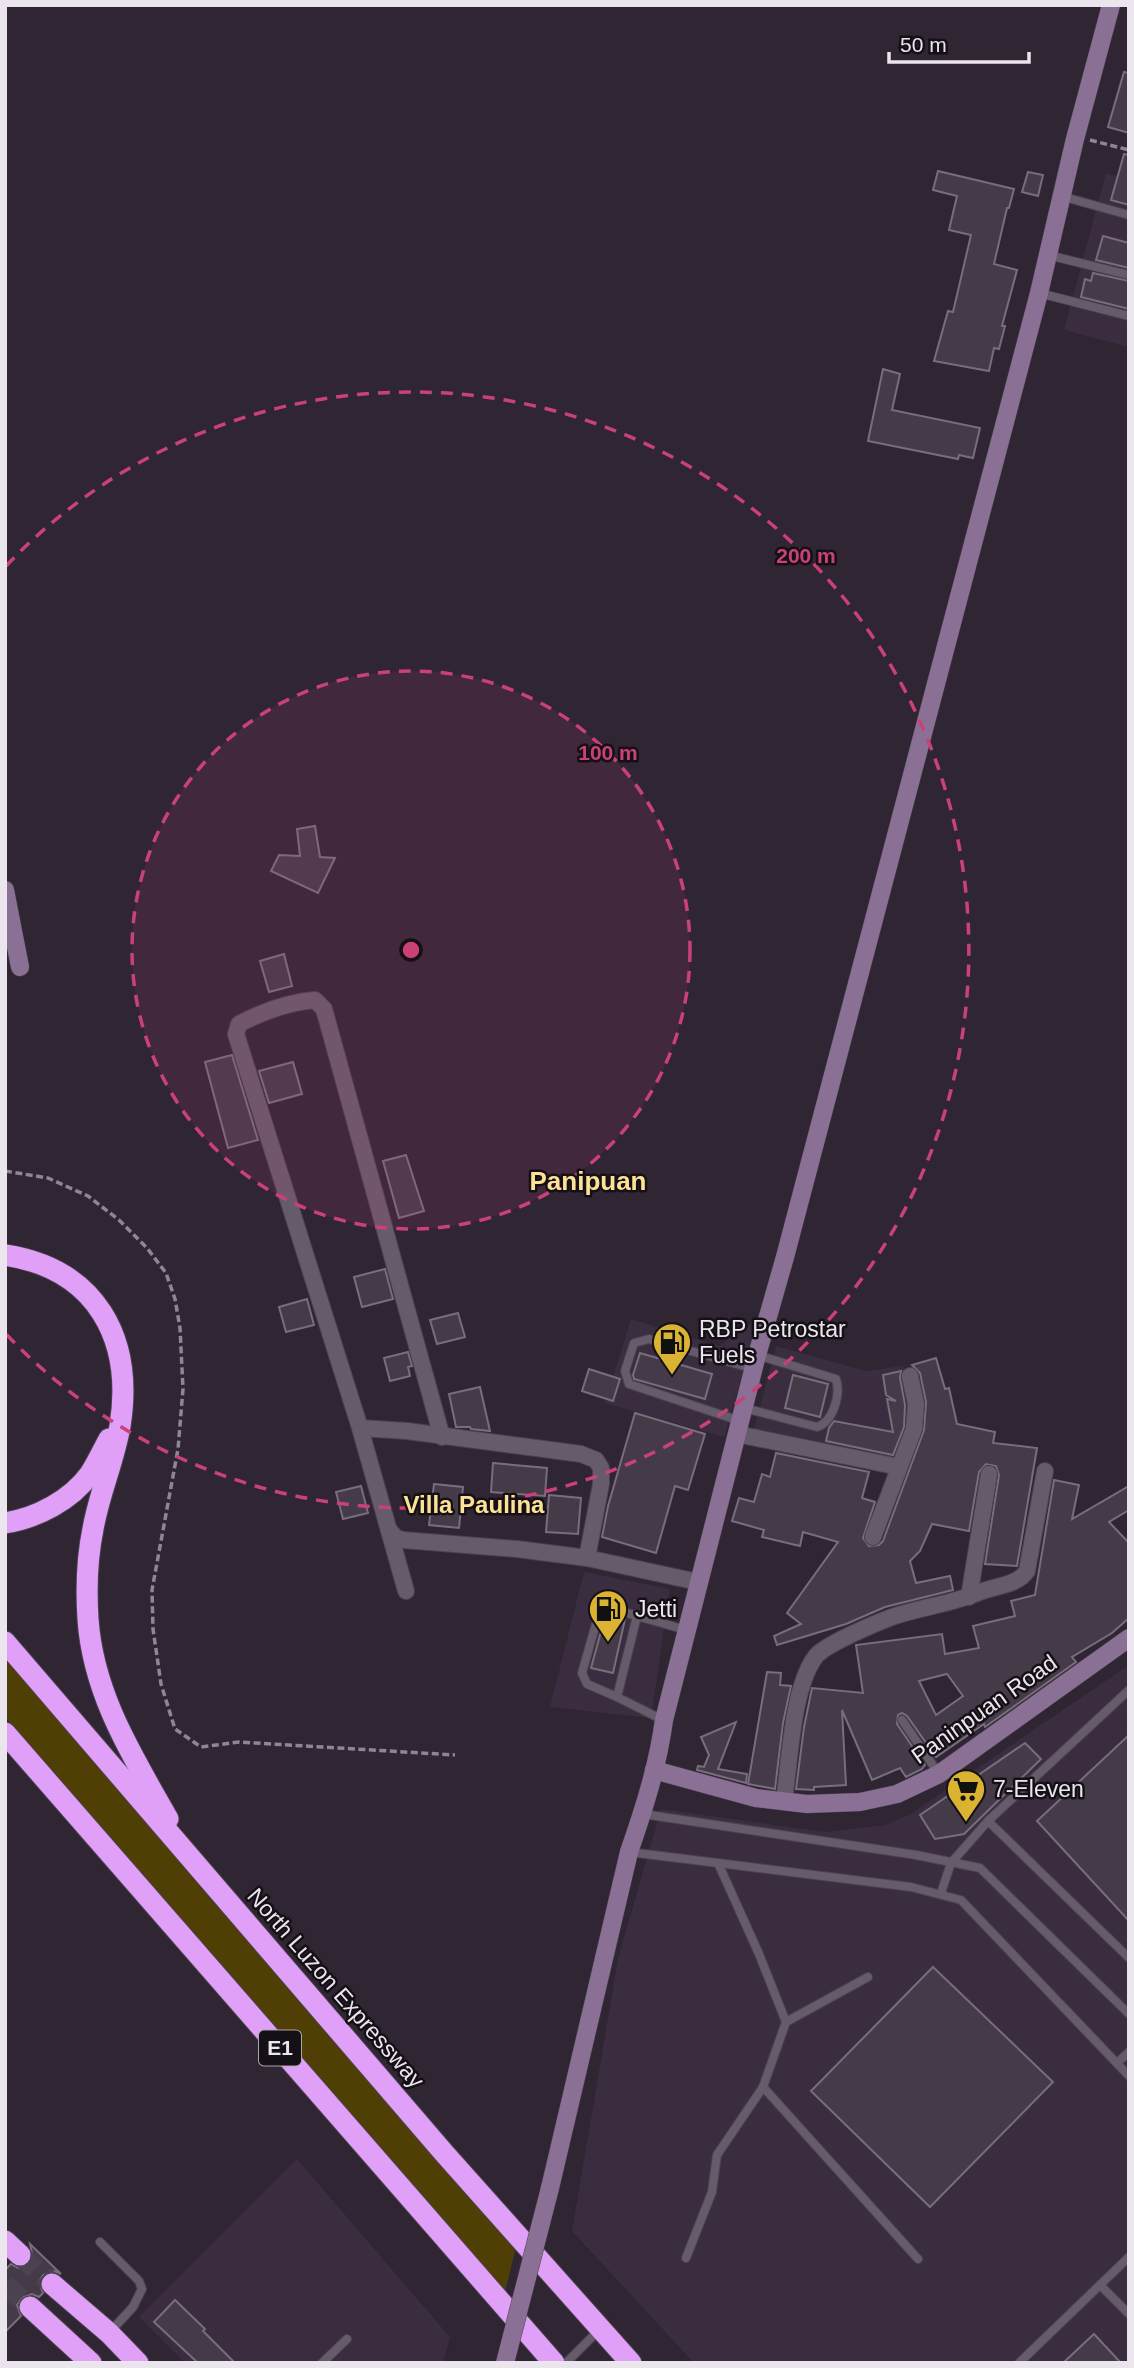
<svg xmlns="http://www.w3.org/2000/svg" width="1134" height="2368" font-family="Helvetica,sans-serif">
  <style>
    .built { fill: #3b2d40 }
    .green { fill: #4f3f05 }
    .building { fill: #443a48; stroke: #786d7d; stroke-width: 2; fill-rule: evenodd }
    .lines { fill: none; stroke-linecap: round; stroke-linejoin: round }
    .highway-tunnel { stroke: #4b424f; stroke-width: 21; stroke-dasharray: 21 10; stroke-linecap: butt }
    .lane-casing { stroke: #4a424d; stroke-width: 10 }
    .street-casing { stroke: #4a424d; stroke-width: 18 }
    .secondary-casing { stroke: #4a424d; stroke-width: 19 }
    .highway-casing { stroke: #4a424d; stroke-width: 23 }
    .path { stroke: #8e8692; stroke-width: 3.5; stroke-dasharray: 7 3.5; stroke-linecap: butt }
    .lane { stroke: #665b6a; stroke-width: 8 }
    .street { stroke: #665b6a; stroke-width: 16 }
    .secondary { stroke: #8b7095; stroke-width: 18 }
    .highway { stroke: #e0a0f8; stroke-width: 21 }
    .secondary-bridge-casing { stroke: #4a424d; stroke-width: 19; stroke-linecap: butt }
    .secondary-bridge { stroke: #8b7095; stroke-width: 18 }
    .ring { fill: none; stroke: #ca4178; stroke-width: 3.5; stroke-dasharray: 12 9 }
    .labels { text-anchor: middle; stroke-width: 5; stroke-linejoin: round; paint-order: stroke }
    .shield { fill: #151016; stroke: #aba5ad; stroke-width: 2 }
    .shield-label { font-size: 21px; font-weight: bold; fill: #ebe5ee }
    .poi-label { font-size: 23px; fill: #ebe5ee; stroke: #151016; text-anchor: start }
    .street-label { font-size: 23px; fill: #ebe5ee; stroke: #151016 }
    .neighbourhood-label { font-size: 24px; font-weight: bold; fill: #fde296; stroke: #151016 }
    .quarter-label { font-size: 26px; font-weight: bold; fill: #fde296; stroke: #151016 }
    .centre { fill: #ca4178; stroke: #151016; stroke-width: 3.5 }
    .ring-label { font-size: 21px; text-anchor: middle; font-weight: bold; fill: #ca4178; stroke: #151016; stroke-width: 5; stroke-linejoin: round; paint-order: stroke }
  </style>
  <rect width="100%" height="100%" fill="#2f2533"/>
  <g class="built">
    <path d="M1106,173l23,6v168l-65,-17z"/>
    <path d="M759,1318l-35,119 -119,-34 26,-84 88,27z"/>
    <path d="M776,1346l90,25 37,-5 11,44 -16,52 -144,-32z"/>
    <path d="M584,1572l86,17 -19,129 -101,-11z"/>
    <path d="M1129,1665v698h-435l-122,-132 46,-272 43,-150 164,23 60,-7 24,-10z"/>
    <path d="M297,2159l153,178 -7,26h-258l-46,-46z"/>
  </g>
  <path class="green" d="M5,1658l224,262 287,327 -11,45 -303,-345 -197,-230z"/>
  <g class="building">
    <path d="M1124,72l5,1v60l-21,-6z"/>
    <path d="M1124,154l5,1v50l-18,-5z"/>
    <path d="M938,171l76,18 -5,19h-2l-13,56 23,6 -15,56h3l-6,23 -5,-1 -5,23 -55,-10 14,-50 5,1 18,-77 -22,-5 8,-34 -24,-6z"/>
    <path d="M1028,172l15,3 -5,21 -16,-4z"/>
    <path d="M1103,236l26,7v25l-33,-8z"/>
    <path d="M1093,273l36,8v28l-48,-12 4,-18 6,2z"/>
    <path d="M883,369l17,5 -8,36 88,18 -7,30 -14,-3 -1,4 -90,-18z"/>
    <path d="M315,826l5,31 15,1 -17,35 -47,-22 8,-16 21,1 -3,-27z"/>
    <path d="M284,954l8,32 -23,6 -9,-31z"/>
    <path d="M232,1055l26,85 -30,8 -23,-86z"/>
    <path d="M293,1062l9,32 -33,9 -10,-32z"/>
    <path d="M406,1155l18,56 -25,7 -16,-57z"/>
    <path d="M385,1269l8,30 -31,8 -8,-30z"/>
    <path d="M307,1299l7,26 -28,7 -7,-25z"/>
    <path d="M458,1313l7,24 -28,7 -7,-24z"/>
    <path d="M408,1352l4,14 -4,1 2,9 -20,5 -6,-23z"/>
    <path d="M640,1353l72,21 -7,25 -71,-20 -1,-4z"/>
    <path d="M936,1358l9,31 4,-1 8,36 38,8 -2,11 44,5 -20,118 -32,-2 14,-89 -3,-9 -10,-2 -7,8 -10,59 -37,-7 -12,27 -10,10 6,22 34,-7 3,14 -68,17 -39,17 -69,21 -3,-9 27,-12 -14,-11 51,-71 -35,-10 -3,14 -38,-9 2,-7 -32,-9 7,-23 15,4 8,-28 8,3 6,-24 93,19 -7,26 13,4 -12,36 6,8 10,-1 4,-4 41,-111 2,-28 -6,-29 -8,-8z"/>
    <path d="M589,1369l31,10 -7,22 -31,-10z"/>
    <path d="M901,1371l-1,7 5,27 -1,22 -11,28 -67,-14 3,-13 5,-7 59,11 -6,-33 9,2 -10,-6 -3,-20z"/>
    <path d="M793,1375l35,9 -8,33 -35,-9z"/>
    <path d="M480,1387l10,44 -19,-2 -1,-2h-14l-7,-33z"/>
    <path d="M635,1413l70,21 -17,56 -13,-4 -19,67 -54,-16 6,-31z"/>
    <path d="M493,1463l54,5 -2,28 -54,-4z"/>
    <path d="M1054,1480l25,5 -7,34 57,-33v24l-20,12 20,21v75l-17,15 -40,24 4,5 -91,65 -1,-3 -48,33 -29,-41 -5,-3 -4,2 -1,9 28,41 -3,4 -16,8 -6,-9 -28,12 -30,-70 4,75 -32,2v3l-18,-1 8,-62 8,-39 51,5 -7,-48 86,-11 3,20 34,-6 -6,-22 42,-10 -4,-15 24,-6zM947,1674l16,22 -27,19 -17,-34z"/>
    <path d="M434,1484l29,3 -4,41 -30,-3z"/>
    <path d="M361,1486l7,27 -25,6 -7,-27z"/>
    <path d="M549,1495l32,3 -3,36 -32,-2z"/>
    <path d="M608,1616l17,3 -12,54 -22,-5 14,-51z"/>
    <path d="M767,1672l14,1 -1,12 11,1 -8,37 -8,66 -27,-5z"/>
    <path d="M736,1722l-18,47 29,5 -1,9 -49,-13 1,-4 6,1 5,-12 -8,-18z"/>
    <path d="M1129,1735v186l-92,-100z"/>
    <path d="M1025,1743l16,16 -77,75 -29,5 -15,-24z"/>
    <path d="M933,1967l120,115 -123,125 -119,-116z"/>
    <path d="M30,2244l31,30 -7,-3 -11,4 -4,7 4,11 -4,4 -7,-3 -11,4 -4,7 4,11 -16,16v-62l6,-6 7,4 11,-4 4,-7z"/>
    <path d="M175,2300l30,29 -2,2 32,32h-37l-44,-41z"/>
    <path d="M1094,2334l27,29h-58z"/>
  </g>
  <g class="lines">
    <g class="highway-tunnel">
      <path d="M20,2255l32,29"/>
      <path d="M5,2285l25,22"/>
    </g>
    <g class="lane-casing">
      <g id="lane">
        <path d="M1061,196l68,19"/>
        <path d="M1048,255l81,20"/>
        <path d="M1039,293l90,23"/>
        <path d="M744,1408l73,19c16,-5 24,-32 19,-48l-79,-24"/>
        <path d="M740,1421l-111,-37 -4,-13 9,-28 15,-4 105,30"/>
        <path d="M617,1697l-30,-13 -5,-11 17,-60c9,-9 26,0 38,3"/>
        <path d="M663,1720l-46,-23 20,-81 49,14"/>
        <path d="M902,1720l37,54"/>
        <path d="M643,1814l273,41 64,13 149,146"/>
        <path d="M988,1821l141,137"/>
        <path d="M629,1852l282,35 50,13 168,176"/>
        <path d="M941,1893l10,-30 37,-42 141,-131"/>
        <path d="M786,2022l82,-45"/>
        <path d="M1117,2063l12,-11"/>
        <path d="M763,2087l155,172"/>
        <path d="M100,2242l39,39 3,8 -9,18 -24,26"/>
        <path d="M686,2258l26,-66 5,-37 46,-68 23,-65 -27,-68 -41,-91"/>
        <path d="M1100,2285l29,29"/>
        <path d="M322,2363l25,-24"/>
        <path d="M566,2363l34,-34"/>
        <path d="M1019,2363l110,-106"/>
      </g>
    </g>
    <g class="street-casing">
      <g id="street">
        <path d="M360,1428l47,3 129,17 45,6 15,6 5,8v16l-14,74"/>
        <path d="M737,1434l162,33"/>
        <path d="M391,1532l5,6 7,2 114,9 70,9 111,24"/>
        <path d="M873,1537l41,-108 2,-25 -6,-28"/>
        <path d="M406,1591l-46,-163 -124,-394 3,-10c23,-12 51,-22 76,-24l9,9 118,428"/>
        <path d="M969,1597l20,-123"/>
        <path d="M784,1801c6,-40 8,-114 32,-145 10,-12 60,-33 76,-39 29,-10 60,-13 88,-25 15,-6 38,-7 47,-21l18,-100"/>
      </g>
    </g>
    <g class="secondary-casing">
      <g id="secondary">
        <path d="M5,890l15,77"/>
        <path d="M654,1770l102,28 51,6 53,-2 37,-8 42,-20 190,-136"/>
        <path d="M550,2188l79,-336c15,-43 29,-87 35,-132l93,-365 28,-98 254,-964 36,-154 36,-134"/>
      </g>
    </g>
    <g class="highway-casing">
      <g id="highway">
        <path d="M5,1255c91,14 129,83 115,171 -6,35 -21,68 -27,103 -6,29 -7,59 -5,90 5,75 44,136 80,200"/>
        <path d="M5,1523c32,-5 66,-23 85,-49 7,-11 13,-24 19,-35"/>
        <path d="M5,1642l439,511 187,210"/>
        <path d="M5,1733l549,630"/>
        <path d="M5,2241l15,14"/>
        <path d="M52,2284l57,49 29,30"/>
        <path d="M30,2307l61,56"/>
      </g>
    </g>
    <g class="path">
      <path d="M1090,140l39,10"/>
      <path d="M5,1171l43,7 40,18 31,24 28,28 19,25 9,26 5,29 3,61 -5,60 -26,141 1,39 8,55 14,45 26,18 38,-5 216,13"/>
    </g>
    <use href="#lane" class="lane"/>
    <use href="#street" class="street"/>
    <use href="#secondary" class="secondary"/>
    <use href="#highway" class="highway"/>
    <g class="secondary-bridge-casing">
      <path id="secondary-bridge" d="M505,2363l45,-175"/>
    </g>
    <use href="#secondary-bridge" class="secondary-bridge"/>
  </g>
  <circle cx="411" cy="950" r="279" fill="#ca4178" fill-opacity=".12"/>
  <g class="ring">
    <circle cx="411" cy="950" r="279"/>
    <path d="M6 566A558 558 0 1 1 6 1334"/>
  </g>
  <defs>
    <g id="fuel-pin" transform="scale(2.0125)"><path d="M0 17L-7.5 6A9.5 9.5 0 1 1 7.5 6Z" fill="#dab333" stroke="#151016"/><path d="M-5.5-6h7V0h2V4h1.3V-2.5L3-4.5l.8-.8L6-3V5H2.5V1h-1V6h-7ZM-4.2-4.7v3.2H.2V-4.7Z" fill="#111"/></g>
    <g id="supermarket-pin" transform="scale(2.0125)"><path d="M0 17L-7.5 6A9.5 9.5 0 1 1 7.5 6Z" fill="#dab333" stroke="#151016"/><path d="M-6-5.5h2.5l.6 2H6L4.5 2H-2.5L-4.4-4H-6ZM-1.5 3.2a1.3 1.3 0 1 0 .1 0ZM3 3.2a1.3 1.3 0 1 0 .1 0Z" fill="#111"/></g>
  </defs>
  <g fill-rule="evenodd">
    <use href="#fuel-pin" x="672" y="1342"/>
    <use href="#fuel-pin" x="608" y="1609"/>
    <use href="#supermarket-pin" x="966" y="1789"/>
  </g>
  <g class="labels">
    <rect class="shield" x="259" y="2030.5" width="42" height="35" rx="5"/>
    <g class="shield-label">
      <text x="280" y="2055">E1</text>
    </g>
    <g class="poi-label">
      <text x="699" y="1337">RBP Petrostar<tspan x="699" dy="26">Fuels</tspan></text>
      <text x="635" y="1617">Jetti</text>
      <text x="993" y="1797">7-Eleven</text>
    </g>
    <g class="street-label">
      <text transform="translate(984 1709) rotate(-35)" y="8">Paninpuan Road</text>
      <text transform="translate(336 1988) rotate(49)" y="8">North Luzon Expressway</text>
    </g>
    <g class="neighbourhood-label">
      <text x="474" y="1513">Villa Paulina</text>
    </g>
    <g class="quarter-label">
      <text x="588" y="1190">Panipuan</text>
    </g>
  </g>
  <circle cx="411" cy="950" r="10" class="centre"/>
  <g class="ring-label">
    <text x="806" y="563">200 m</text>
    <text x="608" y="760">100 m</text>
  </g>
  <rect width="1134" height="2368" fill="none" stroke="#ebe5ee" stroke-width="14"/>
  <path d="M889 52v10h140v-10" fill="none" stroke="#ebe5ee" stroke-width="3.5"/>
  <text x="900" y="52" font-size="21" fill="#ebe5ee" stroke="#151016" stroke-width="5" paint-order="stroke">50 m</text>
</svg>
